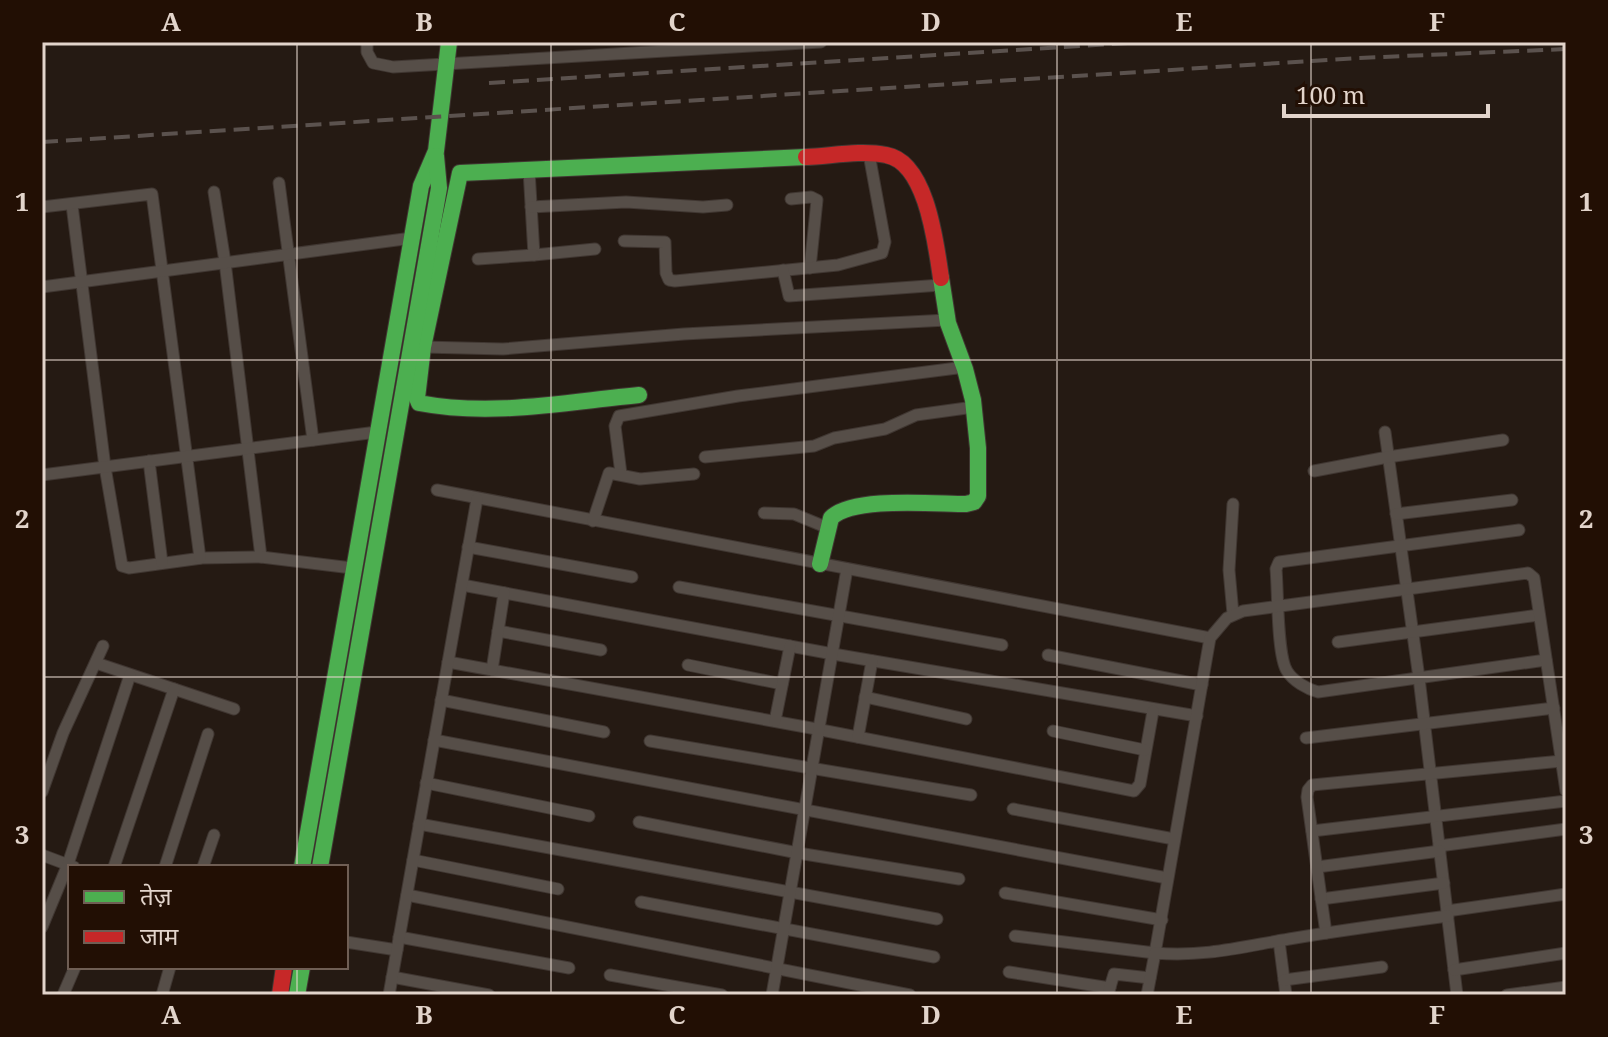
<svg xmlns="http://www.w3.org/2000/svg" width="1608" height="1037" font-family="'Noto Serif','Noto Sans Devanagari',serif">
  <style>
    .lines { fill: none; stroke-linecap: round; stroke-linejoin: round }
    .street-casing { stroke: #403732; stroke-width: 13 }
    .fast-casing { stroke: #403732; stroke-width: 18 }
    .jam-casing { stroke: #403732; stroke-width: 18 }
    .street { stroke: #564e48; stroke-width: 11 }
    .fast { stroke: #4caf50; stroke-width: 16 }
    .jam { stroke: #c62828; stroke-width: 16 }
    .rail { stroke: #5b524e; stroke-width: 4; stroke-dasharray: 16 8; stroke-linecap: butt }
    .grid { fill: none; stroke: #e2d4cb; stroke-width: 2; stroke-opacity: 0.55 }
    .neatline { fill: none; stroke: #e2d4cb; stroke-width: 3 }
    .grid-label { font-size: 26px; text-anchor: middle; font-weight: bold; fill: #e2d4cb }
  </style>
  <rect width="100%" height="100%" fill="#251a13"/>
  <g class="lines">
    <g class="street-casing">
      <g id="street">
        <path d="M367,42v10l6,11 20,4 428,-25"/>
        <path d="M529,170l5,85 61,-6"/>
        <path d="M279,183l34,257"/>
        <path d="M214,192l11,70 36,295"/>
        <path d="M791,199l20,-2 6,3 -7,68"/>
        <path d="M72,205l33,262 17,99 7,2 73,-10 59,-1 91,11"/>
        <path d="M42,207l110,-13 48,364"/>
        <path d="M531,207l95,-5 77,5 24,-2"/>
        <path d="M624,241l41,1 1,31 3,7 6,1 163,-16 44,-12 3,-11 -16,-88"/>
        <path d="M478,259l56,-4"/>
        <path d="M783,270l6,26 152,-11"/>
        <path d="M42,287l370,-49"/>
        <path d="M423,347l80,2 181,-15 263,-14"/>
        <path d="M1385,432l34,246 38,317"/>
        <path d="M705,457l109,-11 20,-8 51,-9 31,-14 58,-8"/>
        <path d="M149,461l13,102"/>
        <path d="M1314,471l74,-14 115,-17"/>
        <path d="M621,474l-6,-48 4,-10 119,-20 227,-29"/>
        <path d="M42,475l335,-43"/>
        <path d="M437,490l773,148"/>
        <path d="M1233,504l-4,66 4,44"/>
        <path d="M764,513l30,1 34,14"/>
        <path d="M1396,514l116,-14"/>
        <path d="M593,521l16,-48 31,6 54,-5"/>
        <path d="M1519,530l-240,32 -3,7c2,21 1,87 11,102 6,10 20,18 31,21l228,-32"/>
        <path d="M468,547l164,30"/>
        <path d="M462,585l371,69 364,62"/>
        <path d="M679,587l323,58"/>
        <path d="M498,631l103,19"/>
        <path d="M1338,642l201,-27"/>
        <path d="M1048,655l154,30"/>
        <path d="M448,662l363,66 323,63 6,-7 13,-73"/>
        <path d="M96,663l138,46"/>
        <path d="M688,665l94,19"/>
        <path d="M492,670l12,-77"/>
        <path d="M865,697l101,22"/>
        <path d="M441,700l163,32"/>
        <path d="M775,721l15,-75"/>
        <path d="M1053,731l92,19"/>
        <path d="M858,737l14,-76"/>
        <path d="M1306,738l248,-30"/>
        <path d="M434,740l733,138"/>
        <path d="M650,741l321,54"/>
        <path d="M426,783l163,33"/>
        <path d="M42,792l21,-59 40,-87"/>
        <path d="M1013,809l161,30"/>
        <path d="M639,822l159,31 161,26"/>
        <path d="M419,824l518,95"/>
        <path d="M1312,831l254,-30"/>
        <path d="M1439,846l127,-17"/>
        <path d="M42,855l32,12"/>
        <path d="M413,860l145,29"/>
        <path d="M114,867l60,-178"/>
        <path d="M165,867l43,-133"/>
        <path d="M203,867l11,-32"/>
        <path d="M1317,867l123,-16"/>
        <path d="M1005,893l157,27"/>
        <path d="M407,895l503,100"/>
        <path d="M1321,899l123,-16"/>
        <path d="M641,902l293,55"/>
        <path d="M1447,911l119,-17"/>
        <path d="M42,927l26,-63 62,-189"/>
        <path d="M1326,933l-19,-136 1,-7 4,-5 250,-24"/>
        <path d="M1015,936l140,17 55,-315 17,-20 16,-7 285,-38 6,5 32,213"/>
        <path d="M399,937l170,31"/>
        <path d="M1279,941l7,54"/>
        <path d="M346,942l51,8"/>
        <path d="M1454,970l112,-17"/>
        <path d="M1009,972l101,16"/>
        <path d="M610,975l112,20"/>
        <path d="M392,977l97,18"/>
        <path d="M1284,980l98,-13"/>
        <path d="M1108,994l6,-20 36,4"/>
        <path d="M63,995l12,-28"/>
        <path d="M162,995l8,-28"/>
        <path d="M389,995l88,-496"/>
        <path d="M772,995l75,-426"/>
        <path d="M1147,995l8,-42c50,4 86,-6 134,-14 53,-9 106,-16 159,-23"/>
        <path d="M1507,995l59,-8"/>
      </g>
    </g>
    <g class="fast-casing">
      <g id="fast">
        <path d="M639,395c-73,7 -147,22 -220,8l-2,-5 6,-51 37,-174 346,-16"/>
        <path d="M820,564l11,-46c21,-22 104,-14 135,-14l8,-2 4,-6v-48l-5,-48 -8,-31 -17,-46 -7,-45"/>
        <path d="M302,867l119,-681 15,-35 13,-109"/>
        <path d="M320,867l119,-679 -3,-32"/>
        <path d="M297,995l5,-28"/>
      </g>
    </g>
    <g class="jam-casing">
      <g id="jam">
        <path d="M806,157c25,-1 55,-7 80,-2 41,7 50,90 55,123"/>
        <path d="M280,995l4,-28"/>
      </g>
    </g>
    <use href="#street" class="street"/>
    <use href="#fast" class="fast"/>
    <use href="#jam" class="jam"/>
    <g class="rail">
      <path d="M489,83l655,-41"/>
      <path d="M42,142l1316,-84 208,-9"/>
    </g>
  </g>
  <path class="grid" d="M297,42v825M551,42v953M804,42v953M1057,42v953M1311,42v953M42,360h1524M42,677h1524M297,967v28"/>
  <rect width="1608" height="1037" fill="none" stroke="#220f04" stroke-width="88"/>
  <rect x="68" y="865" width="280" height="104" fill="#220f04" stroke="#6f5e54" stroke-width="2"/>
  <rect x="84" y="891" width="40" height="12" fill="#4caf50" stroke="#6f5e54" stroke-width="2"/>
  <text x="140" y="905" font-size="24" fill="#e2d4cb">तेज़</text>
  <rect x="84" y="931" width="40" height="12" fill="#c62828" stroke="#6f5e54" stroke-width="2"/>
  <text x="140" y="945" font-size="24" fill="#e2d4cb">जाम</text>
  <path d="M1284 104v12h204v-12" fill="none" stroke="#e2d4cb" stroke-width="4"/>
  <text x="1296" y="104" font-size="24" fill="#e2d4cb" stroke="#220f04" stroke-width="6" paint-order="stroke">100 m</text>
  <rect x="44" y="44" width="1520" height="949" class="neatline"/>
  <g class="grid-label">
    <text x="171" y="31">A</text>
    <text x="424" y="31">B</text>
    <text x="677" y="31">C</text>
    <text x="931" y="31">D</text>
    <text x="1184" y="31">E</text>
    <text x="1437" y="31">F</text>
    <text x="22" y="211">1</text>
    <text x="1586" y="211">1</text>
    <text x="22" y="528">2</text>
    <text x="1586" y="528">2</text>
    <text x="22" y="844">3</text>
    <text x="1586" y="844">3</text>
    <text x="171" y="1024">A</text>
    <text x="424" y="1024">B</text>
    <text x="677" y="1024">C</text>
    <text x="931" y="1024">D</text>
    <text x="1184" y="1024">E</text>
    <text x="1437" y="1024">F</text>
  </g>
</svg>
